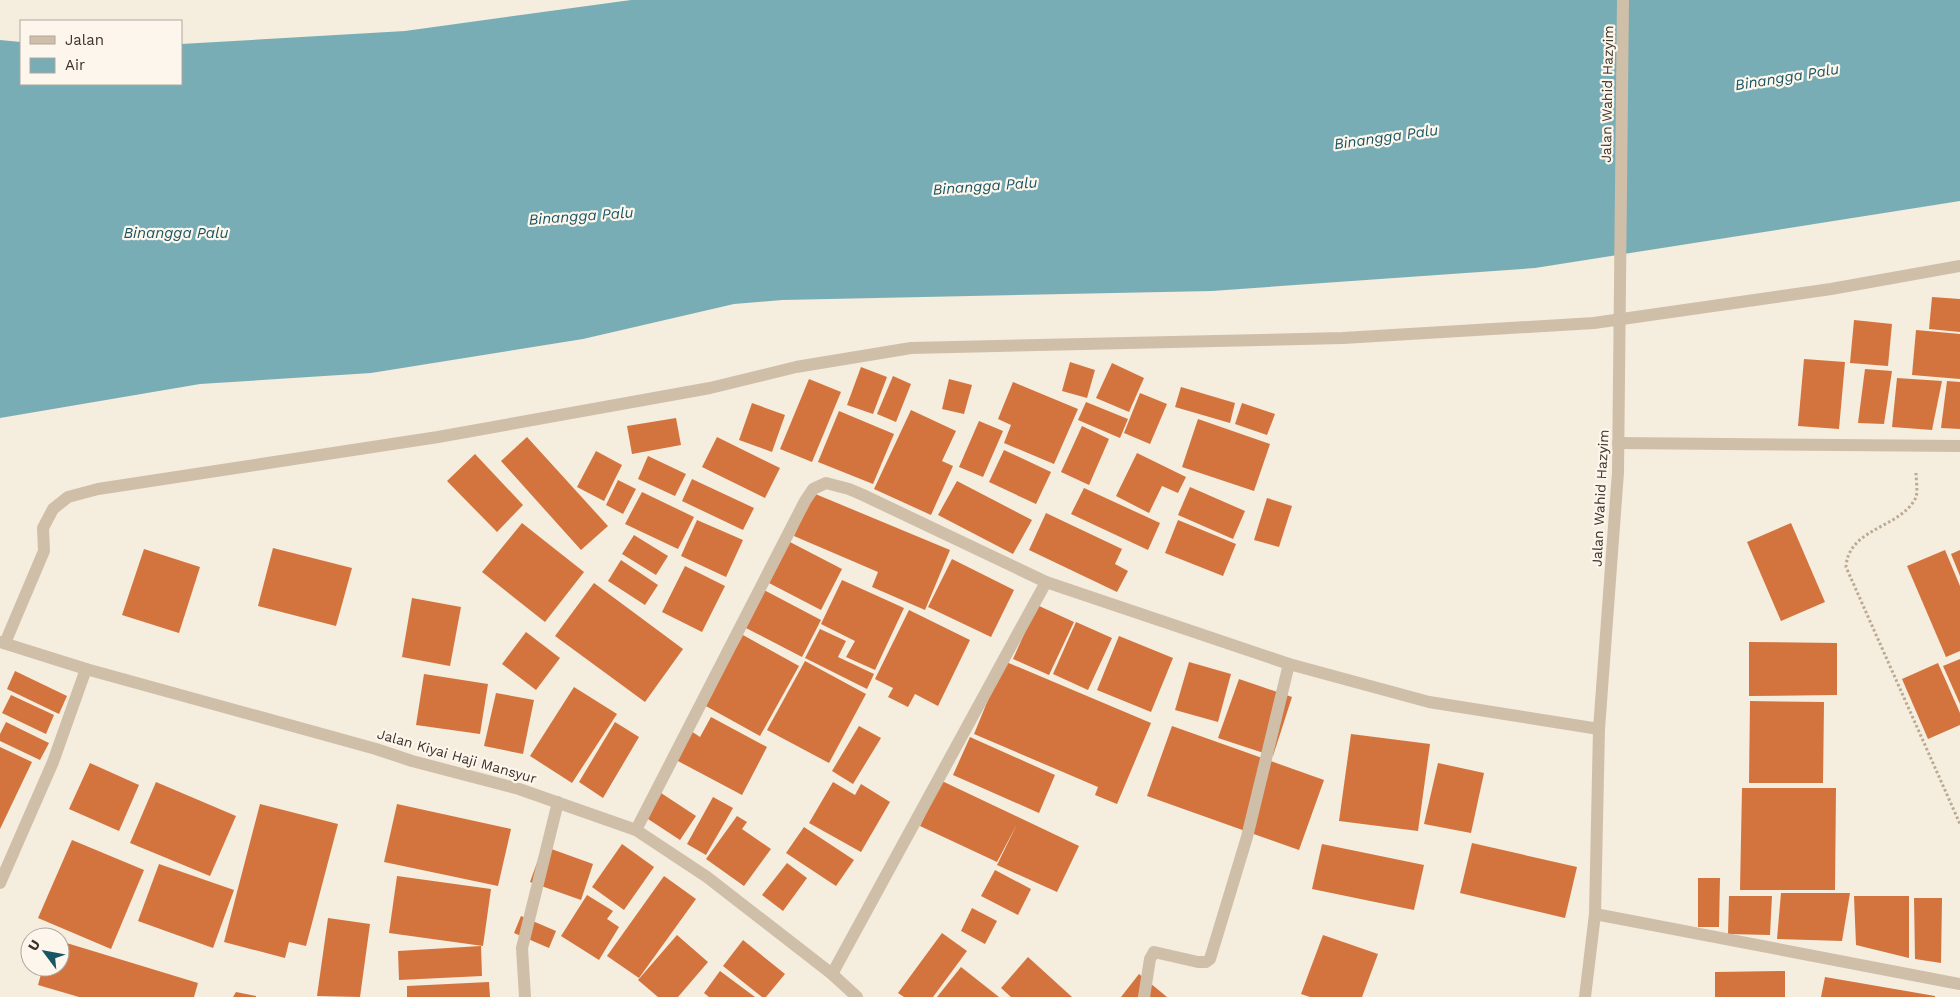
<svg xmlns="http://www.w3.org/2000/svg" width="1960" height="997" font-family="'Work Sans',sans-serif">
  <style>
    .water { fill: #79adb6 }
    .building { fill: #d3743e }
    .lines { fill: none; stroke-linecap: round; stroke-linejoin: round }
    .path { stroke: #bca992; stroke-width: 3; stroke-dasharray: 2.5 2.5; stroke-linecap: butt }
    .minor { stroke: #d0bfa8; stroke-width: 12 }
    .minor-bridge { stroke: #d0bfa8; stroke-width: 12 }
    .labels { text-anchor: middle; stroke-width: 4.5; stroke-linejoin: round; paint-order: stroke }
    .street-label { font-size: 14px; fill: #3c3129; stroke: #fcf6ec }
    .water-label { font-size: 15px; font-style: italic; fill: #195563; stroke: #fcf6ec }
  </style>
  <rect width="100%" height="100%" fill="#f5edde"/>
  <path class="water" d="M631,0h1329v201l-425,67 -323,23 -430,9 -48,4 -151,35 -212,34 -171,11 -200,34v-378l21,2v42h160v-40l224,-13z"/>
  <g class="building">
    <path d="M1932,297l28,2v33l-31,-3z"/>
    <path d="M1854,320l38,4 -4,42 -38,-3z"/>
    <path d="M1916,330l44,4v45l-48,-4z"/>
    <path d="M1804,359l41,3 -6,67 -41,-3z"/>
    <path d="M1070,362l25,8 -8,28 -25,-7z"/>
    <path d="M1112,363l32,15 -15,34 -33,-14z"/>
    <path d="M861,367l26,10 -14,37 -26,-9z"/>
    <path d="M1865,369l27,2 -8,53 -26,-1z"/>
    <path d="M893,376l18,8 -15,38 -19,-8z"/>
    <path d="M1897,378l45,3 -10,49 -40,-3z"/>
    <path d="M809,379l32,13 -29,70 -32,-13z"/>
    <path d="M949,379l23,6 -8,29 -22,-5z"/>
    <path d="M1947,381l13,1v47l-19,-1z"/>
    <path d="M1013,382l65,27 -24,55 -50,-21 7,-18 -13,-6z"/>
    <path d="M1181,387l54,16 -5,20 -55,-16z"/>
    <path d="M1140,393l27,11 -17,40 -26,-11z"/>
    <path d="M1086,402l42,17 -8,19 -42,-18z"/>
    <path d="M752,403l33,12 -13,37 -33,-12z"/>
    <path d="M1242,403l33,11 -8,21 -32,-11z"/>
    <path d="M911,410l45,21 -14,30 11,5 -22,49 -57,-26z"/>
    <path d="M839,411l55,23 -21,50 -55,-22z"/>
    <path d="M676,418l5,27 -49,9 -5,-28z"/>
    <path d="M1198,419l72,25 -16,47 -72,-24z"/>
    <path d="M979,421l24,10 -20,46 -24,-10z"/>
    <path d="M1082,426l27,13 -20,46 -28,-13z"/>
    <path d="M527,437l81,89 -27,24 -80,-89z"/>
    <path d="M717,437l63,31 -15,30 -63,-31z"/>
    <path d="M1004,450l47,22 -15,32 -47,-22z"/>
    <path d="M596,451l26,14 -18,36 -27,-14z"/>
    <path d="M1137,453l49,24 -8,16 -16,-7 -13,27 -33,-17z"/>
    <path d="M475,454l48,51 -26,27 -50,-51z"/>
    <path d="M648,456l38,18 -11,22 -37,-17z"/>
    <path d="M692,479l62,29 -11,22 -61,-29z"/>
    <path d="M618,480l18,9 -13,25 -17,-9z"/>
    <path d="M957,481l75,39 -19,34 -75,-39z"/>
    <path d="M1190,487l55,24 -12,28 -55,-24z"/>
    <path d="M1084,488l76,35 -12,27 -77,-36z"/>
    <path d="M642,492l52,25 -16,32 -53,-25z"/>
    <path d="M813,493l137,57 -25,60 -53,-23 6,-15 -84,-36z"/>
    <path d="M1267,498l25,8 -13,41 -25,-7z"/>
    <path d="M1046,513l76,36 -7,15 13,7 -11,21 -88,-42z"/>
    <path d="M697,520l46,20 -17,37 -45,-21z"/>
    <path d="M1178,520l58,24 -13,32 -58,-23z"/>
    <path d="M522,523l62,49 -39,50 -63,-50z"/>
    <path d="M1791,523l34,79 -44,19 -34,-79z"/>
    <path d="M634,535l34,21 -12,19 -34,-21z"/>
    <path d="M788,541l54,28 -21,41 -54,-28z"/>
    <path d="M273,548l79,20 -16,58 -78,-20z"/>
    <path d="M144,549l56,18 -21,66 -57,-18z"/>
    <path d="M1945,550l15,36v65l-14,6 -39,-91z"/>
    <path d="M1960,550v26l-9,-22z"/>
    <path d="M952,559l62,31 -23,47 -63,-30z"/>
    <path d="M621,560l37,25 -13,20 -37,-24z"/>
    <path d="M685,566l40,20 -23,46 -40,-20z"/>
    <path d="M842,580l62,28 -29,62 -29,-13 9,-16 -34,-17z"/>
    <path d="M594,583l89,66 -38,53 -90,-66z"/>
    <path d="M764,590l57,30 -19,37 -58,-30z"/>
    <path d="M412,598l49,9 -11,59 -48,-9z"/>
    <path d="M1037,605l37,17 -25,53 -36,-16z"/>
    <path d="M909,610l61,30 -32,66 -23,-12 -7,13 -20,-10 5,-9 -18,-9z"/>
    <path d="M1076,622l36,16 -24,52 -35,-16z"/>
    <path d="M820,629l26,12 -8,16 36,17 -7,15 -62,-31z"/>
    <path d="M526,632l34,26 -24,32 -34,-26z"/>
    <path d="M743,635l56,31 -39,70 -56,-31z"/>
    <path d="M1119,636l54,22 -22,54 -54,-22z"/>
    <path d="M1749,642l88,1v52l-88,1z"/>
    <path d="M1960,659v45l-17,-38z"/>
    <path d="M805,661l61,33 -37,69 -62,-33z"/>
    <path d="M1004,661l147,62 -34,81 -22,-9 3,-8 -124,-53z"/>
    <path d="M1189,662l42,12 -13,48 -43,-12z"/>
    <path d="M1938,663l22,50v12l-32,14 -26,-60z"/>
    <path d="M15,671l52,25 -8,18 -52,-25z"/>
    <path d="M424,674l64,10 -8,50 -64,-9z"/>
    <path d="M1239,679l53,18 -19,59 -55,-18z"/>
    <path d="M574,687l43,27 -45,69 -42,-27z"/>
    <path d="M496,693l38,7 -11,54 -39,-8z"/>
    <path d="M11,695l43,20 -8,19 -44,-21z"/>
    <path d="M1750,701l74,1 -1,81h-74z"/>
    <path d="M711,717l56,30 -25,48 -66,-35 15,-29 9,6z"/>
    <path d="M6,722l43,21 -9,17 -40,-19v-7z"/>
    <path d="M615,722l24,15 -36,61 -24,-16z"/>
    <path d="M859,726l22,12 -28,46 -21,-13z"/>
    <path d="M1172,726l152,54 -25,70 -152,-54z"/>
    <path d="M1351,734l79,10 -12,87 -79,-10z"/>
    <path d="M970,737l85,38 -16,38 -86,-38z"/>
    <path d="M0,747l32,15 -32,67z"/>
    <path d="M90,763l49,22 -20,46 -50,-22z"/>
    <path d="M1438,763l46,10 -13,60 -47,-9z"/>
    <path d="M942,781l137,65 -22,46 -60,-27 20,-41 -20,38 -77,-36z"/>
    <path d="M156,782l80,34 -26,60 -80,-33z"/>
    <path d="M833,782l22,13 6,-11 29,18 -29,50 -52,-29z"/>
    <path d="M1742,788h94l-1,102h-95z"/>
    <path d="M661,793l35,23 -16,24 -35,-23z"/>
    <path d="M713,797l20,11 -27,47 -19,-11z"/>
    <path d="M260,804l78,20 -32,122 -17,-4 -4,16 -61,-16z"/>
    <path d="M397,804l114,25 -13,57 -114,-24z"/>
    <path d="M737,816l10,6 -5,7 29,20 -27,37 -38,-27z"/>
    <path d="M804,827l50,33 -18,26 -50,-33z"/>
    <path d="M72,840l72,30 -33,79 -73,-31z"/>
    <path d="M1472,843l105,24 -12,51 -105,-25z"/>
    <path d="M622,844l32,23 -30,43 -32,-23z"/>
    <path d="M1322,844l102,21 -10,45 -102,-21z"/>
    <path d="M543,846l50,18 -12,36 -51,-18z"/>
    <path d="M787,863l20,15 -24,33 -21,-16z"/>
    <path d="M159,864l75,26 -21,58 -75,-27z"/>
    <path d="M995,870l36,19 -13,26 -37,-19z"/>
    <path d="M397,876l94,13 -8,57 -94,-13z"/>
    <path d="M664,876l32,23 -57,79 -32,-22z"/>
    <path d="M1698,878h22l-1,49h-21z"/>
    <path d="M1781,893h69l-8,48 -65,-2z"/>
    <path d="M587,895l26,16 -6,8 12,8 -20,33 -38,-24z"/>
    <path d="M1729,896h43l-2,39 -42,-1z"/>
    <path d="M1854,896h55v62l-53,-13z"/>
    <path d="M1914,898h28l-1,65 -26,-4z"/>
    <path d="M972,908l25,13 -12,23 -24,-13z"/>
    <path d="M521,916l35,15 -7,17 -35,-15z"/>
    <path d="M328,918l42,6 -10,73 -43,-1z"/>
    <path d="M942,933l25,18 -34,46h-29l-6,-4z"/>
    <path d="M677,935l31,27 -30,35h-20l-20,-17z"/>
    <path d="M1323,935l55,19 -16,43h-52l-9,-3z"/>
    <path d="M743,940l42,34 -19,23h-4l-39,-31z"/>
    <path d="M60,941l138,42 -4,14h-115l-41,-12 5,-18h17z"/>
    <path d="M481,946l1,30 -83,4 -1,-29z"/>
    <path d="M1028,957l44,40h-61l-10,-9z"/>
    <path d="M961,967l38,30h-62z"/>
    <path d="M720,971l35,26h-46l-5,-4z"/>
    <path d="M1785,971v26h-70v-25z"/>
    <path d="M1139,974l28,23h-46z"/>
    <path d="M1825,977l110,19v1h-114z"/>
    <path d="M489,982l1,15h-83v-11z"/>
    <path d="M236,992l20,4v1h-23z"/>
  </g>
  <g class="lines">
    <path class="path" d="M1916,473c0,7 2,17 0,24 -2,5 -7,11 -12,15 -22,18 -56,23 -58,55l114,257"/>
    <g class="minor">
      <path d="M1618,443l342,3"/>
      <path d="M0,642l86,27 290,80 36,12 107,28 117,41 71,47 125,97 25,23"/>
      <path d="M5,643l39,-92 -1,-23 10,-19 15,-12 30,-8 340,-52 272,-49 86,-21 115,-19 432,-10 251,-15 237,-34 129,-23"/>
      <path d="M636,830l169,-329 8,-12 13,-6 23,6 14,6 183,87 243,82 140,38 170,27"/>
      <path d="M0,883l53,-121 33,-93"/>
      <path d="M1595,914l365,70"/>
      <path d="M832,974l214,-392"/>
      <path d="M525,997l-3,-49 36,-146"/>
      <path d="M1144,997l6,-38 4,-7 44,10h8l4,-3 37,-122 42,-173"/>
      <path d="M1585,997l10,-83 4,-185 19,-257"/>
    </g>
    <path class="minor-bridge" d="M1618,472l5,-472"/>
  </g>
  <g class="labels">
    <g class="street-label">
      <text transform="translate(1607 94) rotate(-89)" y="5">Jalan Wahid Hazyim</text>
      <text transform="translate(1600 498) rotate(-87)" y="5">Jalan Wahid Hazyim</text>
      <text transform="translate(457 756) rotate(16)" y="5">Jalan Kiyai Haji Mansyur</text>
    </g>
    <g class="water-label">
      <text transform="translate(1787 77) rotate(-9)" y="5">Binangga Palu</text>
      <text transform="translate(1386 137) rotate(-8)" y="5">Binangga Palu</text>
      <text transform="translate(985 186) rotate(-4)" y="5">Binangga Palu</text>
      <text transform="translate(581 216) rotate(-4)" y="5">Binangga Palu</text>
      <text x="176" y="238">Binangga Palu</text>
    </g>
  </g>
  <rect x="20" y="20" width="162" height="65" fill="#fcf6ec" stroke="#afa79e"/>
  <rect x="30" y="36" width="25" height="8" fill="#d0bfa8" stroke="#afa79e"/>
  <text x="65" y="45" font-size="15" fill="#3c3129">Jalan</text>
  <rect x="30" y="58" width="25" height="15" fill="#79adb6" stroke="#afa79e"/>
  <text x="65" y="70" font-size="15" fill="#3c3129">Air</text>
  <g transform="translate(45 952) rotate(302)"><circle r="24" fill="#fcf6ec" stroke="#afa79e"/>
  <path d="M0-4L9 19L0 12L-9 19Z" fill="#195563"/>
  <text y="-8" font-size="14" font-weight="bold" text-anchor="middle" fill="#3c3129">U</text>
  </g>
</svg>
